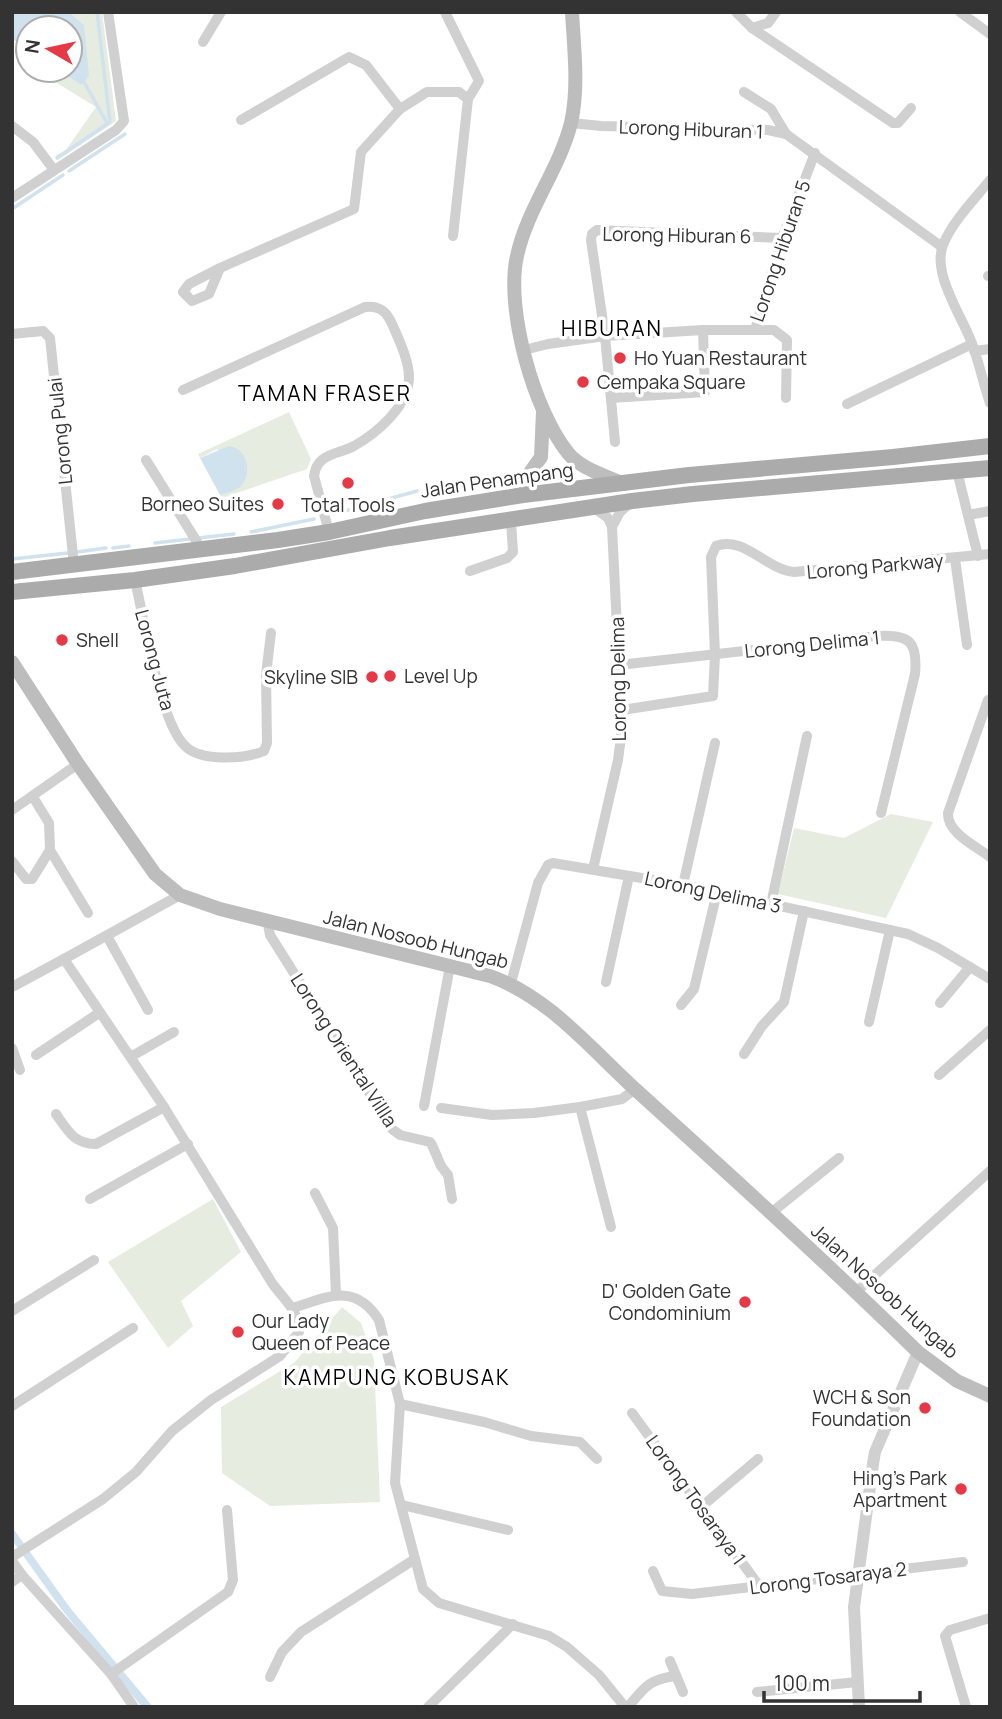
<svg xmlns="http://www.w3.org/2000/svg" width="1002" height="1719" font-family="Manrope,sans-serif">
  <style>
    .green { fill: #e6ecdf }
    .water { fill: #cfe2ee }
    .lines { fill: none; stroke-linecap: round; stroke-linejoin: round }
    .stream { stroke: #cfe2ee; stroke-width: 3.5 }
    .minor { stroke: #d0d0d0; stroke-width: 10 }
    .tertiary { stroke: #d0d0d0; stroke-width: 12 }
    .secondary { stroke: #bdbdbd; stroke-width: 14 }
    .primary { stroke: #ababab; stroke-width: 16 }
    .poi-dot { fill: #e63946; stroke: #fff; stroke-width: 2.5 }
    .labels { text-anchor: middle; stroke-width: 7; stroke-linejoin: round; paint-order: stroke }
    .street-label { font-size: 19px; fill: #333; stroke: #fff }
    .poi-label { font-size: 19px; fill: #333; stroke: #fff; text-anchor: start }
    .neighbourhood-label { font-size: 21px; letter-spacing: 2px; fill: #000; stroke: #fff }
  </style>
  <rect width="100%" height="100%" fill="#fff"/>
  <g class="green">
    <path d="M69,12h33l14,109 -58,39 -3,-4 11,-6 30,-43 -60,-37h23l22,15 3,-60z"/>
    <path d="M289,412l22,47 -4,10 -85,29 -2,-3 17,-6 -20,-40 -17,9 -2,-4z"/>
    <path d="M891,814l42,8 -47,96 -108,-24 16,-66 50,10z"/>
    <path d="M213,1199l28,53 -60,49 12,25 -25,22 -60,-86z"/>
    <path d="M342,1307l19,16 13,37 6,142 -110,4 -48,-33 -1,-66 73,-44z"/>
  </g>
  <g class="water">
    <path d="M13,12h56l15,13 5,51 -8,9 -22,-15h11v-42h-42v21l-16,-10z"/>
    <path d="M229,446c18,2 24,27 12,40 -5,5 -14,7 -21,9l-20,-37z"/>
    <path d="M12,1527l59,82 82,98h-11l-80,-97 -50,-70z"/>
  </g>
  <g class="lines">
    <g class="stream">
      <path d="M84,82l23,41"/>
      <path d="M57,158l53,-36 -13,-110"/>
      <path d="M69,171l56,-37"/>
      <path d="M12,209l51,-34"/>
      <path d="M334,514l83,-23"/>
      <path d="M251,532l63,-13"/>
      <path d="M198,538l36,-4"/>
      <path d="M155,543l35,-4"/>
      <path d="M113,548l16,-2"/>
      <path d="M77,552l29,-4"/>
      <path d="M12,559l56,-6"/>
    </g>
    <g class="minor">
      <path d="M445,12l34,69 -11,18 -15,137"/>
      <path d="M736,12l16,16 141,95h5l13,-15"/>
      <path d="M960,12l30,22"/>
      <path d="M752,28l16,-5 8,-11"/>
      <path d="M203,42l18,-30"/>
      <path d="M744,92l27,17 15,25"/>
      <path d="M241,120l108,-63 17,8 34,44"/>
      <path d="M571,123l30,3 167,4 18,4 156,113"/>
      <path d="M12,126l21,16 21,28"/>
      <path d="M990,180c-16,20 -38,42 -47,65 -11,28 18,70 28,96 8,20 12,42 19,62"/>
      <path d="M12,198l104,-68 8,-9 -16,-109"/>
      <path d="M220,268l134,-59 7,-57 39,-43 27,-17h32l9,7"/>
      <path d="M220,268l-11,26 -17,7 -9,-9 6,-8z"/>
      <path d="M988,276h2"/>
      <path d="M755,330l27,-92 33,-85"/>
      <path d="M12,334l31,-3 7,7 24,227"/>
      <path d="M524,350l24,-6 57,-8 98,-6h71l13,10 -1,58"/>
      <path d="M974,351l16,-2"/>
      <path d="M183,390l182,-83c15,-2 22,5 28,19 6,14 16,35 16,51 0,29 -32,56 -55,69 -17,9 -37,7 -40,30l15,56"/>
      <path d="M611,398l94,-6 -2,-62"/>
      <path d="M847,404l125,-60"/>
      <path d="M615,442l-10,-106 -14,-96 1,-6 5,-4 185,8"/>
      <path d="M146,460l56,90"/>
      <path d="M957,471l21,85"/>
      <path d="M968,515l22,-4"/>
      <path d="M612,527l8,-15 10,-9"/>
      <path d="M955,559l12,86"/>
      <path d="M470,571l37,-13 6,-6 -2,-31"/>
      <path d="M135,580c9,38 24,140 50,166 16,16 60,13 79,5l3,-8 -1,-68 5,-42"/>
      <path d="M619,665l258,-29c32,-2 41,5 38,38l-34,139"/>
      <path d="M988,700l-40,113c-1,20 28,33 42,44"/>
      <path d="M622,710l91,-14 2,-41 -4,-98 5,-11c27,-11 51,24 78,26l196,-18"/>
      <path d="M33,797l16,26 1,27 38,63"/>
      <path d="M12,810l66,-46"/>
      <path d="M12,861l14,18h6l18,-29"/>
      <path d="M593,869l25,-109 4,-31 -10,-202 -4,-9 -14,-10"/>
      <path d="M683,885l32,-142"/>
      <path d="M771,904l36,-168"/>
      <path d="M267,919l3,16 122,194 8,6 30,7 2,3 9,21 7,9 4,24"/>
      <path d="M107,936l41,74"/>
      <path d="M606,982l23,-106"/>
      <path d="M511,983l27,-100 10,-18 5,-2 130,22 225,49 30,14 52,31"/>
      <path d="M12,987l52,-28"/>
      <path d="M940,1003l30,-36"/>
      <path d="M681,1005l13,-16 23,-97"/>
      <path d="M869,1022l21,-92"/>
      <path d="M12,1048l8,22"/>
      <path d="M744,1054l18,-28 22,-24 20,-91"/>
      <path d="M36,1055l63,-42"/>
      <path d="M132,1056l42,-24"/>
      <path d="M939,1075l51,-45"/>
      <path d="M424,1106l26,-140"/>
      <path d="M580,1107l31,120"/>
      <path d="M441,1108l51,7 42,-2 46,-6 42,-8 13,-10"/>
      <path d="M56,1114c12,17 18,30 40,30l68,-37"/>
      <path d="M315,1193l18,35 3,66"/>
      <path d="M90,1199l98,-55"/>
      <path d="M771,1213l68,-55"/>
      <path d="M856,1292l134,-121"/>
      <path d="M293,1308c34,-11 62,-26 86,12l21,84 -5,79 28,106 16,14 110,33 18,11 32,28 26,32"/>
      <path d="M12,1311l82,-51"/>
      <path d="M400,1404l84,18 47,14 49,6 17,17"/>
      <path d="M12,1406l121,-78"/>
      <path d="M632,1413l128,174"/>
      <path d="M402,1505l106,25"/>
      <path d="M701,1507l57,-48"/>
      <path d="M12,1557l91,-58 33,-27 36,-41 39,-31 69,-44 19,-24c-1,-23 -14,-31 -27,-49l-108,-176 -100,-148 116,-64"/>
      <path d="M12,1561l10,14 -10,7"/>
      <path d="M653,1571l9,20 30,3 271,-32"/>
      <path d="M22,1575l89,99 23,33"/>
      <path d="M670,1661l13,31"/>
      <path d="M111,1674l117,-82 5,-12 -6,-70"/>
      <path d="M270,1677l12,-25 19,-20 114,-73"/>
      <path d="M757,1692l100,-10"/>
      <path d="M428,1707l85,-83"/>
      <path d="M628,1707c17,-20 20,-27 47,-31"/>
      <path d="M966,1707l-21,-71 5,-6 40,-12"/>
    </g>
    <path class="tertiary" d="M859,1707l-5,-100 19,-143 2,-12 43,-100"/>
    <g class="secondary">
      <path d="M572,12c2,37 7,75 -1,111 -12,47 -44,86 -54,133 -12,53 17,155 51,197 13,16 37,22 55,31"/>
      <path d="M523,495l4,-18 14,-20 2,-45"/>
      <path d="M12,662l66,102 77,110 25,21 40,14 270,67c59,21 101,73 146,114 95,86 190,172 282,262l39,29 33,15"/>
    </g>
    <g class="primary">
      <path d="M12,572l266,-32 51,-8 96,-21 98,-16 166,-20 204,-18 97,-11"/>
      <path d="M12,592l123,-12 100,-14 155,-28 242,-37 61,-7 297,-26"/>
    </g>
  </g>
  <g class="poi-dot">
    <circle cx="620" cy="358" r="7"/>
    <circle cx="583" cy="382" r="7"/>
    <circle cx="348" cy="483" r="7"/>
    <circle cx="278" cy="504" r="7"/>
    <circle cx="62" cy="640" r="7"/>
    <circle cx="390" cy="676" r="7"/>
    <circle cx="372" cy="677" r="7"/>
    <circle cx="745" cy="1302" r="7"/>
    <circle cx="238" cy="1332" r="7"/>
    <circle cx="925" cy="1408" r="7"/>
    <circle cx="961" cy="1489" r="7"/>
  </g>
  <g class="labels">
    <g class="street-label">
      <text transform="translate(691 129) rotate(2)" y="7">Lorong Hiburan 1</text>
      <text transform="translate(677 235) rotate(1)" y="7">Lorong Hiburan 6</text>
      <text transform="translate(780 251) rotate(-71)" y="7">Lorong Hiburan 5</text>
      <text transform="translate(60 431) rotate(-96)" y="7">Lorong Pulai</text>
      <text transform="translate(497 480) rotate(-8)" y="7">Jalan Penampang</text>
      <text transform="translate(875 566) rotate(-5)" y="7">Lorong Parkway</text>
      <text transform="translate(812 644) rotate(-6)" y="7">Lorong Delima 1</text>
      <text transform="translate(155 660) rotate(75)" y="7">Lorong Juta</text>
      <text transform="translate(618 679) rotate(-91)" y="7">Lorong Delima</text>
      <text transform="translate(713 892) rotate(12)" y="7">Lorong Delima 3</text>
      <text transform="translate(416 939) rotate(14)" y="7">Jalan Nosoob Hungab</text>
      <text transform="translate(344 1050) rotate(57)" y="7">Lorong Oriental Villla</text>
      <text transform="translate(885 1291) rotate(42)" y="7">Jalan Nosoob Hungab</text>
      <text transform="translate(696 1500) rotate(54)" y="7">Lorong Tosaraya 1</text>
      <text transform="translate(828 1578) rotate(-7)" y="7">Lorong Tosaraya 2</text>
    </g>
    <g class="poi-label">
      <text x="634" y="365">Ho Yuan Restaurant</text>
      <text x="597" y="389">Cempaka Square</text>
      <text x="264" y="511" text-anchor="end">Borneo Suites</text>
      <text x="348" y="512" text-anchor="middle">Total Tools</text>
      <text x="76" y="647">Shell</text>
      <text x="404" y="683">Level Up</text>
      <text x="358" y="684" text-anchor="end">Skyline SIB</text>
      <text x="731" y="1298" text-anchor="end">D' Golden Gate<tspan x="731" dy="22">Condominium</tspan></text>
      <text x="252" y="1328">Our Lady<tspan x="252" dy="22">Queen of Peace</tspan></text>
      <text x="911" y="1404" text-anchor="end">WCH &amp; Son<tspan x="911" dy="22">Foundation</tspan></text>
      <text x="947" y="1485" text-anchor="end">Hing's Park<tspan x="947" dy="22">Apartment</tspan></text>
    </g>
    <g class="neighbourhood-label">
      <text x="612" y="336">HIBURAN</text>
      <text x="325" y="401">TAMAN FRASER</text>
      <text x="397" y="1385">KAMPUNG KOBUSAK</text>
    </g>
  </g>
  <rect width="1002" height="1719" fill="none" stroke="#333333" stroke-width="28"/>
  <g transform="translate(49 49) rotate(279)"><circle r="33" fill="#ffffff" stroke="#adadad" stroke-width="2"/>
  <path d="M0-5L12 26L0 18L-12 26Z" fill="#e63946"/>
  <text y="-10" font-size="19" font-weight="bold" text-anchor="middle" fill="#333333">N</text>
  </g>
  <path d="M764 1691v10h156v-10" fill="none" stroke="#333333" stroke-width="3.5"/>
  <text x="774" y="1691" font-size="21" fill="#333333" stroke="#ffffff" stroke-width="5" paint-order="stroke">100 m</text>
</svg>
